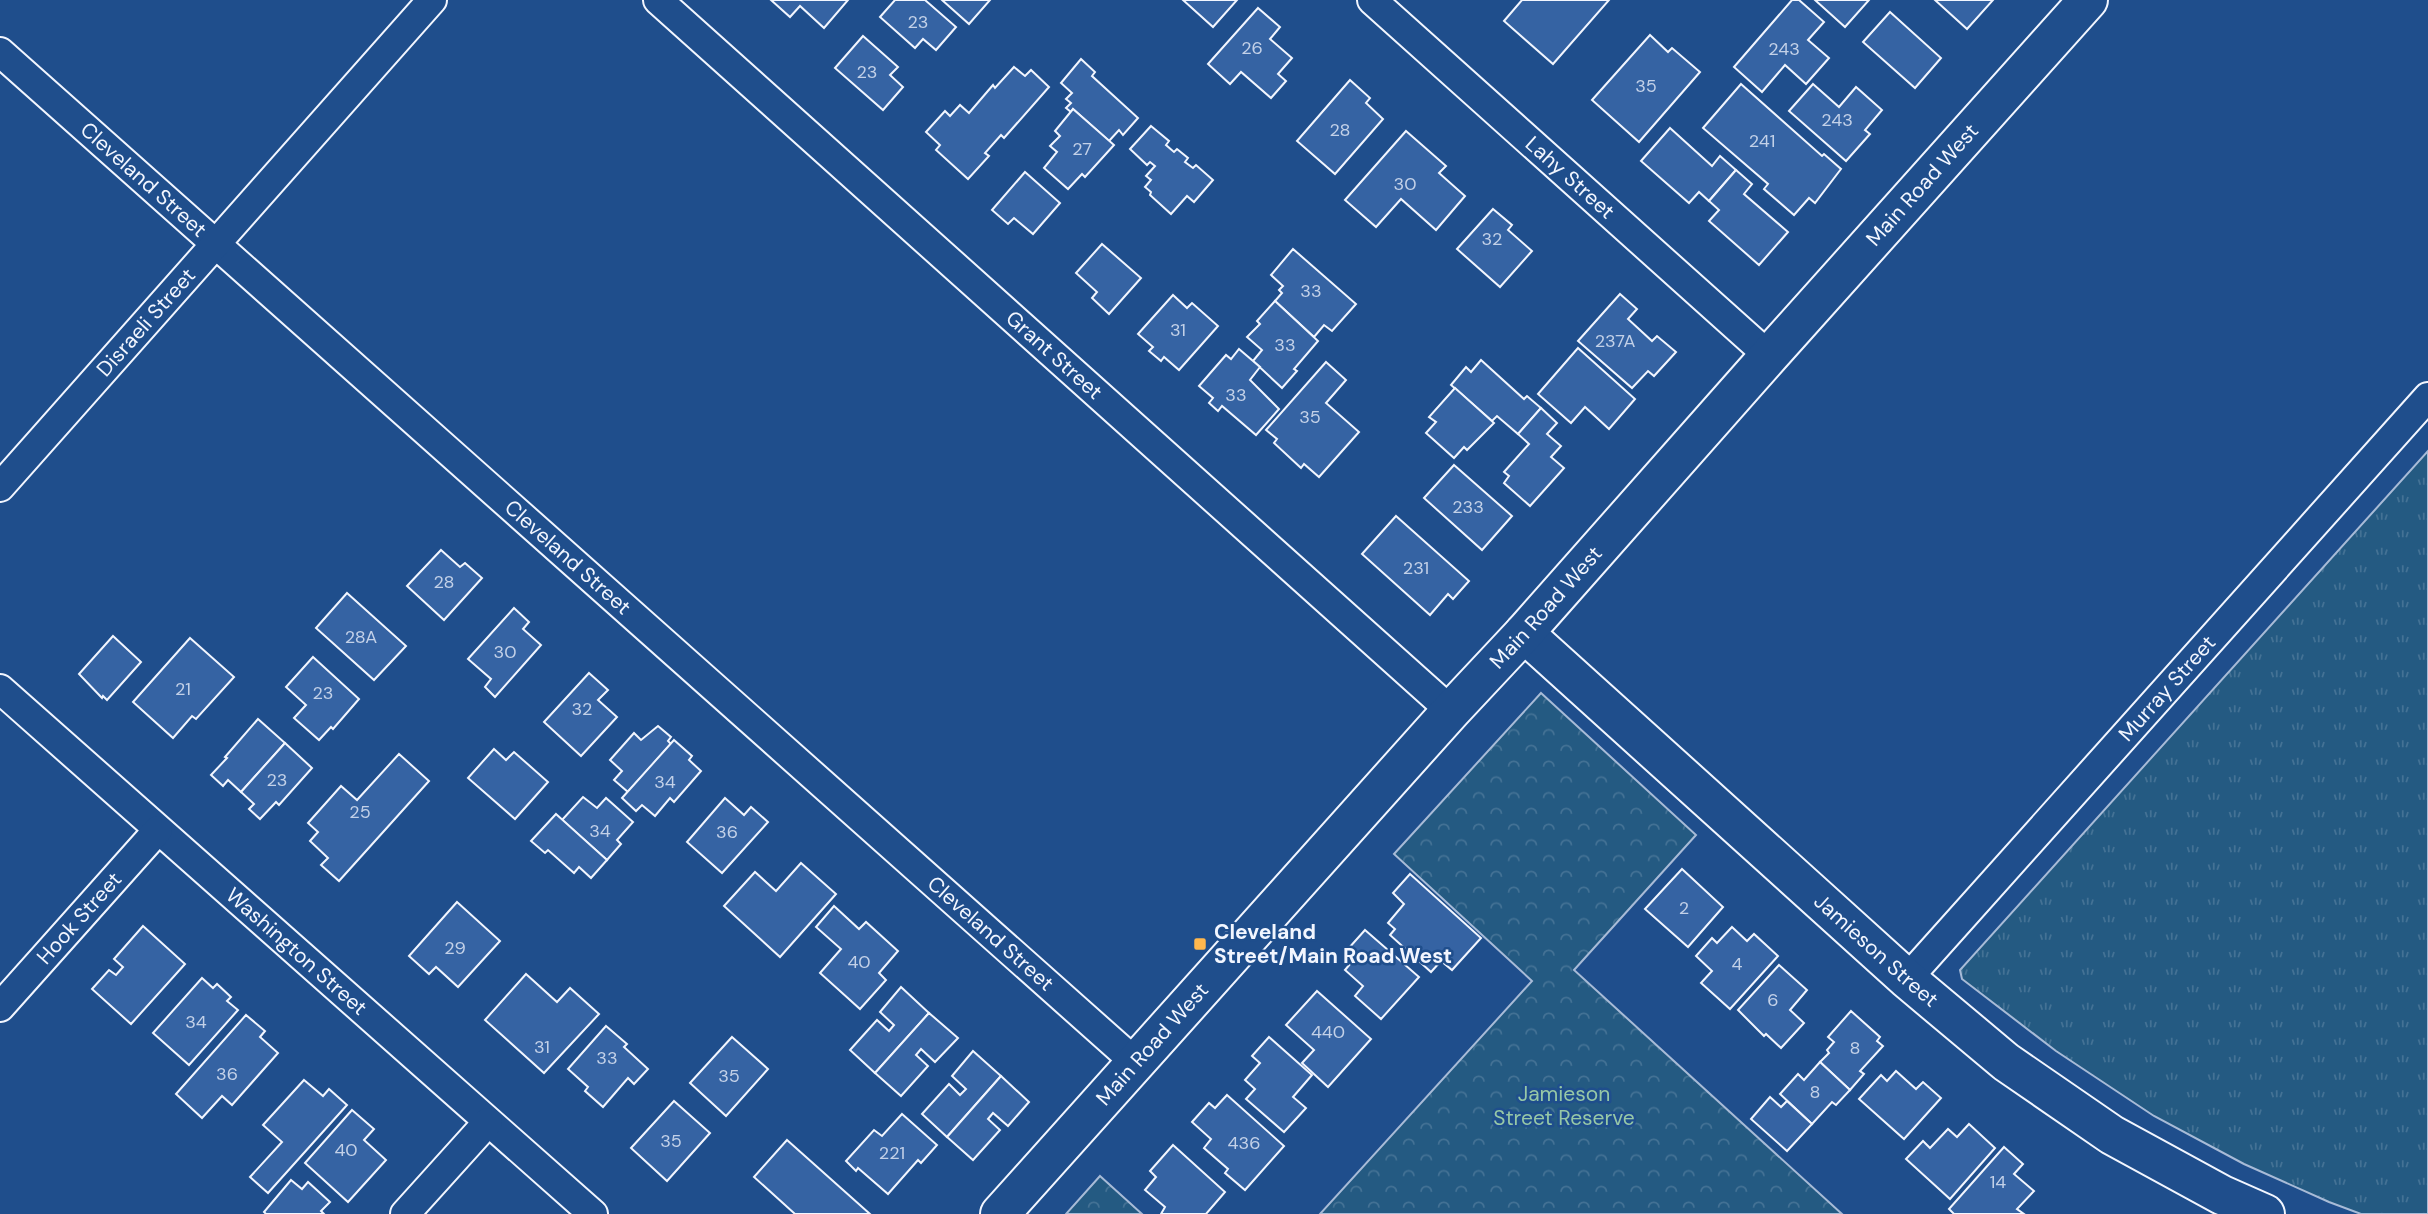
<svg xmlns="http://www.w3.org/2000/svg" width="2428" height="1214" font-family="'DM Sans',sans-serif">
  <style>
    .grass { fill: url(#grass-tufts); stroke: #a8bbd7; stroke-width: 2 }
    .park { fill: url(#park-crowns); stroke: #a8bbd7; stroke-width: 2 }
    .building { fill: #3563a3; stroke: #f2f6ff; stroke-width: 2 }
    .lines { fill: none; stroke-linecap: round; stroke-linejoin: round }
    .street-casing { stroke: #f2f6ff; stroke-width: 32 }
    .secondary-casing { stroke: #f2f6ff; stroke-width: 42 }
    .street { stroke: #1f4e8c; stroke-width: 28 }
    .secondary { stroke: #1f4e8c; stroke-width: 38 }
    .poi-dot { fill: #ffb74d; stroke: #1f4e8c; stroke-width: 2.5 }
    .labels { text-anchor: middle; stroke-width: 5; stroke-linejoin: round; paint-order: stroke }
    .number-label { font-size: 18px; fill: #c3d1e8 }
    .street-label { font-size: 21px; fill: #f2f6ff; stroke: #1f4e8c }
    .poi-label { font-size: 21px; font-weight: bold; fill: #f2f6ff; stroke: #1f4e8c; text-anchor: start }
    .park-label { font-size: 21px; fill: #97c8a6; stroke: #1f4e8c }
  </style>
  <defs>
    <pattern id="grass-tufts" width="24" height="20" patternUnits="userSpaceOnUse" patternTransform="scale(1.75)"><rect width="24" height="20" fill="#245a82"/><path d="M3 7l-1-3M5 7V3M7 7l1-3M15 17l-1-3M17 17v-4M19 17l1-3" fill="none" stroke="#447295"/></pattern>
    <pattern id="park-crowns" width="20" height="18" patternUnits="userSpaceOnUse" patternTransform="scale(1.75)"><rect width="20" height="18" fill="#245a82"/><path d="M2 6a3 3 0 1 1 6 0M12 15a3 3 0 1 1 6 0" fill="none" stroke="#447295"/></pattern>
  </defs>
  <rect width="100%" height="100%" fill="#1f4e8c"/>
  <path class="grass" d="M2428,451v763h-67l-32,-12 -85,-38 -90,-48 -98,-65 -94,-72 -2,-9z"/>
  <g class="park">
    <path d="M1541,693l155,142 -122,135 268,244h-522l212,-233 -138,-127z"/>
    <path d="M1100,1176l42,38h-76z"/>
  </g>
  <g class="building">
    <path d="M771,0h77l-24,28 -24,-22 -10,11z"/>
    <path d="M895,0h30l31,27 -20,23 -13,-11 -8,9 -35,-31z"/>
    <path d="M942,0h48l-21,24z"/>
    <path d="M1183,0h54l-24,27z"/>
    <path d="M1522,0h87l-56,64 -49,-43z"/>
    <path d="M1792,0h7l25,22 -16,18 21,18 -23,26 -21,-19 -23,27 -28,-25z"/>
    <path d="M1815,0h54l-24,27z"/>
    <path d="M1935,0h58l-26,29z"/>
    <path d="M1258,8l22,19 -10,12 22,19 -14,16 8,7 -15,17 -30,-26 -11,12 -22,-20z"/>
    <path d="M1890,12l51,46 -26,30 -52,-46z"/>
    <path d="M1650,35l18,17 4,-4 28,24 -61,70 -47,-42z"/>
    <path d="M863,36l35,31 -8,8 13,12 -20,23 -48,-42z"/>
    <path d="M1081,59l14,13 -3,4 46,42 -15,17 -4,-5 -10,11 -36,-32 -2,3 -5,-4 5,-5 -5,-4 6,-6 -11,-10z"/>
    <path d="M1014,67l11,9 6,-6 18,17 -45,51 -3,-3 -16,18 4,3 -21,23 -32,-29 4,-5 -14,-13 19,-21 5,5 10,-11 9,8 24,-28 2,3z"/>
    <path d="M1350,80l20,18 -4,5 17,16 -48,55 -38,-33z"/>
    <path d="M1741,84l81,72 2,-2 17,15 -26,34 -6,-5 -15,17 -30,-26 4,-5 -65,-56z"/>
    <path d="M1813,84l26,23 17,-20 26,23 -17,20 5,4 -24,27 -57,-50z"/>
    <path d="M1073,109l41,36 -29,32 -3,-3 -14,15 -24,-21 13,-16 -7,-6 10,-10 -5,-5z"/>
    <path d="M1151,126l18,15 -3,4 8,7 3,-3 11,9 -3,4 8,6 3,-3 17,15 -19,22 -7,-6 -16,18 -21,-19 1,-3 -6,-5 6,-7 -5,-4 9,-10 -5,-4 -3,3 -17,-16z"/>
    <path d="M1670,128l42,38 8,-10 16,14 -27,31 -10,-9 -10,11 -48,-42z"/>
    <path d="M1406,131l40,35 -7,7 26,23 -29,34 -35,-31 -25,28 -31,-27z"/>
    <path d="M1736,170l16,14 -8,10 44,38 -29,33 -50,-44 10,-11 -10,-9z"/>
    <path d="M1025,172l35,31 -27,31 -19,-16 -6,6 -16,-14z"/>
    <path d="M1493,209l19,16 -4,5 24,21 -32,36 -43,-38z"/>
    <path d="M1102,244l39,34 -32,36 -17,-16 5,-6 -21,-19z"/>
    <path d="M1293,249l63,55 -24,27 -8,-6 -10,12 -39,-36 7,-8 -3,-3 4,-4 -12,-11z"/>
    <path d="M1620,294l17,15 -9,10 24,22 5,-5 19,16 -22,24 -6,-5 -16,17 -54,-47z"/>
    <path d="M1173,295l14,13 5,-5 26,23 -39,44 -15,-13 -3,4 -12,-10 4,-4 -15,-13z"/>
    <path d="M1275,301l43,40 -24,28 3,2 -15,17 -29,-27 9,-11 -15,-13 13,-13 -3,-3z"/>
    <path d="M1578,348l57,51 -26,30 -24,-22 -14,16 -33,-29z"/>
    <path d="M1239,349l21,18 -10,13 29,29 -23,26 -34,-29 -4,5 -9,-8 4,-5 -14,-12 27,-31 5,4z"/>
    <path d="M1481,360l43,39 3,-3 14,12 -23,26 -21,-18 -5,5 -41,-36 15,-18 5,5z"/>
    <path d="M1326,362l20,18 -20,23 33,29 -40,45 -15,-13 -3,4 -27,-25 3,-4 -11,-9z"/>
    <path d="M1455,388l39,35 -27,27 -3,-3 -10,11 -28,-25 10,-11 -7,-5z"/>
    <path d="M1541,408l16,15 -10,11 14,12 -10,11 13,11 -34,38 -26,-23 5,-7 -5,-4 25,-28 -11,-10z"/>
    <path d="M1454,465l58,51 -30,34 -58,-52z"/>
    <path d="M1396,516l73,65 -16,18 -5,-5 -18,21 -68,-61z"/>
    <path d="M441,550l19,17 5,-4 17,15 -38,42 -37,-34z"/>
    <path d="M347,593l59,53 -32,34 -58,-52z"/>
    <path d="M514,608l15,14 -6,7 18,16 -46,52 -10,-10 6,-8 -23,-20z"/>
    <path d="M113,636l28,26 -34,38 -4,-4 -1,2 -23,-24z"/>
    <path d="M190,638l44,39 -38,42 -4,-3 -19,22 -40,-36z"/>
    <path d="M313,657l46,42 -26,30 -2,-2 -12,13 -25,-22 12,-13 -20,-18z"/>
    <path d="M589,673l19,17 -10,10 19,17 -36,39 -37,-34z"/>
    <path d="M258,719l27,24 -44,49 -13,-12 -5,6 -12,-11 16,-17 -2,-1z"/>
    <path d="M658,726l13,11 -3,4 3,3 -43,48 -14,-12 8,-9 -12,-11 24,-27 7,7z"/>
    <path d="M674,740l18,16 -3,4 12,11 -27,31 -4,-4 -15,18 -13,-11 -6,6 -14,-13z"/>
    <path d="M285,743l27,25 -33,37 -3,-3 -16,17 -11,-10 5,-5 -13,-12z"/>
    <path d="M494,749l12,11 8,-8 34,30 -33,37 -47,-41z"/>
    <path d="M399,754l30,27 -90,100 -18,-16 7,-7 -18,-17 8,-9 -10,-9 33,-37 16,14z"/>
    <path d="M583,797l14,11 9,-10 27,24 -16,18 4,4 -14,16 -45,-40z"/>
    <path d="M725,798l19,17 7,-8 17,15 -46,51 -35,-31z"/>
    <path d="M556,814l51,46 -16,18 -12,-11 -5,6 -26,-23 -3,3 -14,-12z"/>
    <path d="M801,863l35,31 -56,63 -56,-51 31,-34 21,19z"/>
    <path d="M1682,869l41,38 -35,40 -43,-38z"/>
    <path d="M1410,874l71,64 -29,32 -11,-9 -10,11 -41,-37 5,-6 -7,-6 16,-19 -11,-11z"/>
    <path d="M457,902l43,39 -42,46 -22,-20 -7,7 -20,-18z"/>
    <path d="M834,906l25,23 7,-7 32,29 -19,22 7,7 -26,29 -40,-36 21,-24 -25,-22z"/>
    <path d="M143,926l42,38 -54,60 -39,-35 17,-19 7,5 7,-8 -9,-8z"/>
    <path d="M1732,927l15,14 7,-7 24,22 -48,53 -29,-26 11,-12 -16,-15 16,-18 5,5z"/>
    <path d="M1365,930l54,47 -38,42 -26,-23 8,-10 -18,-16 11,-13 -8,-8z"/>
    <path d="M1779,965l28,25 -17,20 14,13 -23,25 -15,-14 -2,2 -26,-26z"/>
    <path d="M526,974l31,28 13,-14 29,26 -55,59 -59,-53z"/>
    <path d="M202,978l11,10 4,-4 14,13 -4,4 11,9 -49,55 -36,-32z"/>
    <path d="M901,987l28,26 -54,60 -25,-23 27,-30 12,11 5,-6 -14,-13z"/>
    <path d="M1317,991l54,48 -43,48 -26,-24 12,-13 -28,-25z"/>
    <path d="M1851,1011l29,26 -3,4 6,5 -23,25 4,3 -14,16 -30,-28 9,-9 -2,-3 7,-8 -6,-5z"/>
    <path d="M929,1013l29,25 -23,24 -14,-13 -5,6 12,11 -27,30 -26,-23z"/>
    <path d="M246,1015l19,16 -5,6 18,16 -46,52 -10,-9 -20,22 -26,-24z"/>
    <path d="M606,1026l21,18 -3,3 24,22 -14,15 -6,-6 -25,29 -18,-16 3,-4 -20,-18z"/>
    <path d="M732,1037l36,32 -42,47 -36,-33z"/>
    <path d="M1269,1037l43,38 -19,22 13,11 -22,24 -38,-33 9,-10 -10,-9 15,-17 -8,-7z"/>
    <path d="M973,1051l28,25 -54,61 -25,-23 27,-30 11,11 6,-6 -14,-13z"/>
    <path d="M1820,1062l30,28 -14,15 -4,-3 -20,22 -32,-30 18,-20 6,6z"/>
    <path d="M1896,1071l20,18 7,-7 18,16 -37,41 -45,-40 22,-24 6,6z"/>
    <path d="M1001,1076l28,26 -21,24 -15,-13 -5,6 12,11 -27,30 -26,-23z"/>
    <path d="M304,1080l19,16 6,-7 18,16 -79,88 -18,-16 32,-35 -19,-17z"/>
    <path d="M1227,1095l57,51 -39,44 -20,-17 3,-4 -24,-21 7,-9 -19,-17 17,-19 6,5z"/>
    <path d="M1770,1097l11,10 6,-6 25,23 -25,27 -36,-32z"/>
    <path d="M674,1101l36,32 -43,48 -36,-33z"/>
    <path d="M352,1110l22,19 -10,11 22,20 -38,42 -43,-39z"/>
    <path d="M902,1114l35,31 -16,18 -3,-3 -30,34 -30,-26 -2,3 -10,-10 28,-31 8,6z"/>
    <path d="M1969,1124l26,24 -45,51 -44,-40 17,-18 7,7 18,-19 9,8z"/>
    <path d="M787,1140l83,74h-75l-41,-37z"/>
    <path d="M1173,1145l52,47 -19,22h-45l4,-7 -20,-17 11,-13 -6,-6z"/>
    <path d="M2004,1147l19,17 -9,10 20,17 -17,18 7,5h-70l-5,-5z"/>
    <path d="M291,1180l11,9 6,-7 22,20 -9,9 3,3h-58l-2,-2z"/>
  </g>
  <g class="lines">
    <g class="street-casing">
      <g id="street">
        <path id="s1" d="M658,0l793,711"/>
        <path id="s2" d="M1372,0l397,356"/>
        <path id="s3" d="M0,52l1135,1010"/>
        <path id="s4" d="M0,487l432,-487"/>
        <path id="s5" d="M0,689l593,525"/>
        <path id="s6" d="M1907,979l521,-582"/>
        <path id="s7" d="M0,1007l158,-177"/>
        <path d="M405,1214l83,-92"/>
      </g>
    </g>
    <g class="secondary-casing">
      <g id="secondary">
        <path id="s8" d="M1524,633l383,346 99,83 106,73 110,60 43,19"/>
        <path id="s9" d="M1000,1214l451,-503 73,-78 245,-277 319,-356"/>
      </g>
    </g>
    <use href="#street" class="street"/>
    <use href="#secondary" class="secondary"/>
  </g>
  <rect class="poi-dot" x="1193" y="937" width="14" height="14" rx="3.5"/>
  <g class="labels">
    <g class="number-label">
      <text x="918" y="28">23</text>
      <text x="1252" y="54">26</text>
      <text x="1784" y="55">243</text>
      <text x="867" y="78">23</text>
      <text x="1646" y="92">35</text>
      <text x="1837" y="126">243</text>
      <text x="1340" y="136">28</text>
      <text x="1762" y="147">241</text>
      <text x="1082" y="155">27</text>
      <text x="1405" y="190">30</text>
      <text x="1492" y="245">32</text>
      <text x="1311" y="297">33</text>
      <text x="1178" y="336">31</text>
      <text x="1615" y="347">237A</text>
      <text x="1285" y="351">33</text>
      <text x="1236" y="401">33</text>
      <text x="1310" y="423">35</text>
      <text x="1468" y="513">233</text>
      <text x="1416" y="574">231</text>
      <text x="444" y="588">28</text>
      <text x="361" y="643">28A</text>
      <text x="505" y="658">30</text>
      <text x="183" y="695">21</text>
      <text x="323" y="699">23</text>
      <text x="582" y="715">32</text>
      <text x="277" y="786">23</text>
      <text x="665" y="788">34</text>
      <text x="360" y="818">25</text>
      <text x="600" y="837">34</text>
      <text x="727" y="838">36</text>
      <text x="1684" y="914">2</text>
      <text x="455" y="954">29</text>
      <text x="859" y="968">40</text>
      <text x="1737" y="970">4</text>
      <text x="1773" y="1006">6</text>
      <text x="196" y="1028">34</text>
      <text x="1328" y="1038">440</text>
      <text x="542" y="1053">31</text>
      <text x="1855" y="1054">8</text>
      <text x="607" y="1064">33</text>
      <text x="227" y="1080">36</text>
      <text x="729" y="1082">35</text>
      <text x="1815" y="1098">8</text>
      <text x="671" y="1147">35</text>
      <text x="1244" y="1149">436</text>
      <text x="346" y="1156">40</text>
      <text x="892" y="1159">221</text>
      <text x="1998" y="1188">14</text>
    </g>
    <g class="street-label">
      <text dy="7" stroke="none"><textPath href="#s2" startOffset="266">Lahy Street</textPath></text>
      <text dy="7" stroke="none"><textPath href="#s3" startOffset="192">Cleveland Street</textPath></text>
      <text dy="7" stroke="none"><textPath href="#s9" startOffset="1382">Main Road West</textPath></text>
      <text dy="7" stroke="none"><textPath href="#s4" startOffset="220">Disraeli Street</textPath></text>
      <text dy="7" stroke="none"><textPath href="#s1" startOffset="532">Grant Street</textPath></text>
      <text dy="7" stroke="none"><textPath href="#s3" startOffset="760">Cleveland Street</textPath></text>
      <text dy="7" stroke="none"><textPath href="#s9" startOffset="816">Main Road West</textPath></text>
      <text dy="7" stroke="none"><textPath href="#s6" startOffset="390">Murray Street</textPath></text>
      <text dy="7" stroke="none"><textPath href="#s7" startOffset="119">Hook Street</textPath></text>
      <text dy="7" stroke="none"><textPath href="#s3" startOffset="1326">Cleveland Street</textPath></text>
      <text dy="7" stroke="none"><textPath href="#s8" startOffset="474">Jamieson Street</textPath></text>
      <text dy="7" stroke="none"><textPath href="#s5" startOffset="396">Washington Street</textPath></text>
      <text dy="7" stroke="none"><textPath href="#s9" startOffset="228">Main Road West</textPath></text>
    </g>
    <g class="poi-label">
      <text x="1214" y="939">Cleveland<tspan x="1214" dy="24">Street/Main Road West</tspan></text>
    </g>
    <g class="park-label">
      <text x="1564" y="1101">Jamieson<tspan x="1564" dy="24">Street Reserve</tspan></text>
    </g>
  </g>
</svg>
